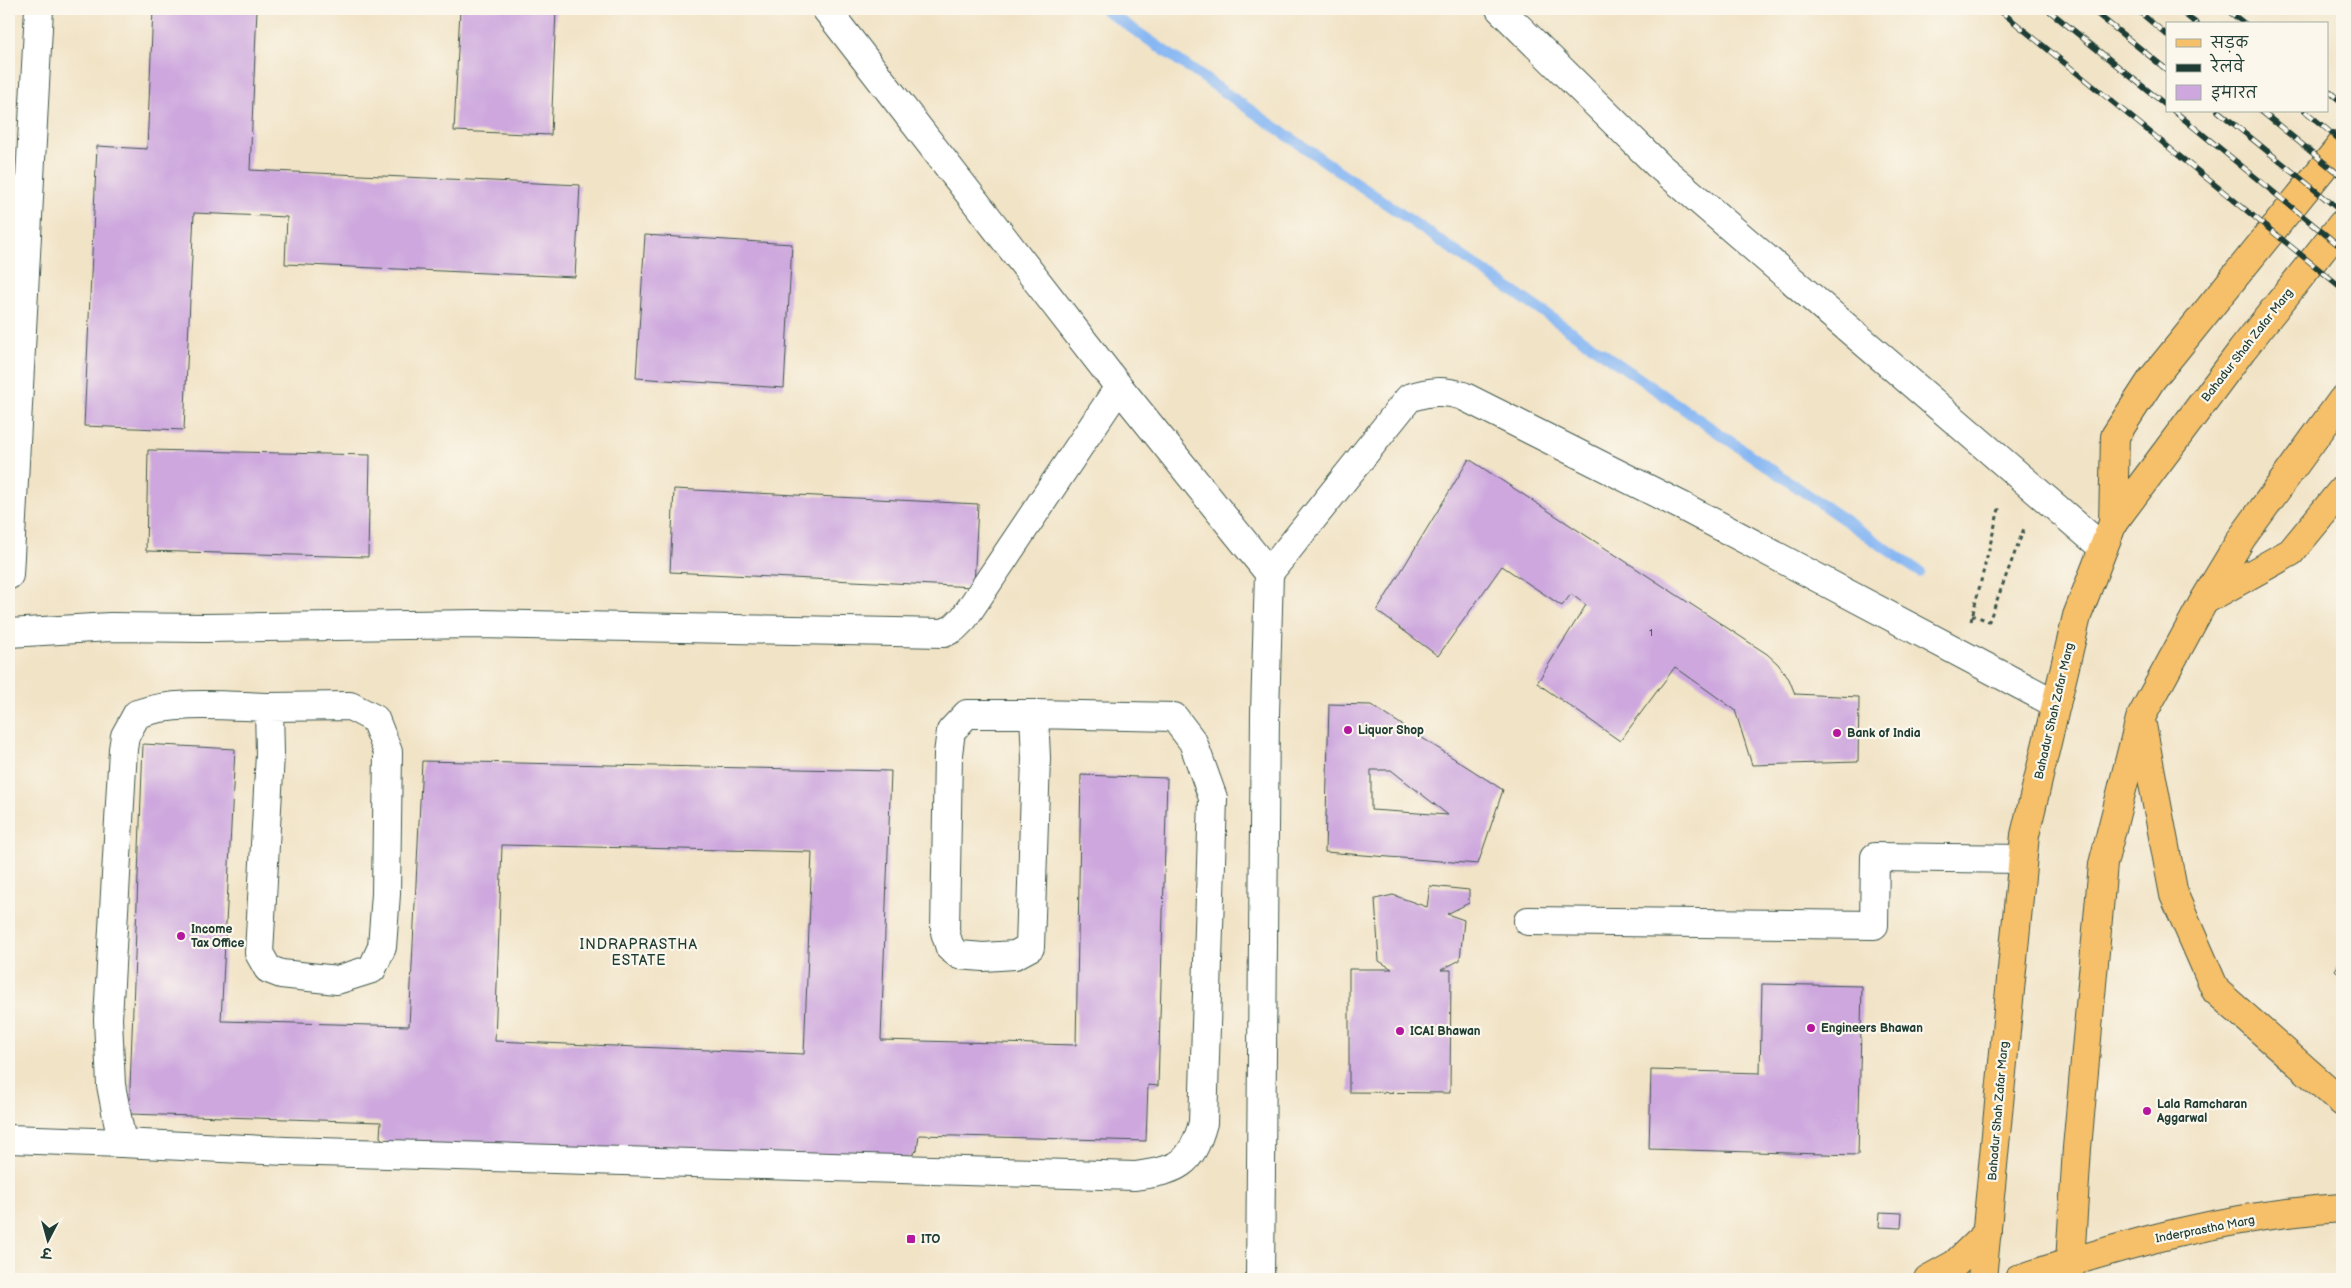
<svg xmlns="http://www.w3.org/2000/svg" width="2351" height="1288" font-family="'Balsamiq Sans','Playpen Sans Deva',sans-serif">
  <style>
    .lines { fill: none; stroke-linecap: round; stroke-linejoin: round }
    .stream { stroke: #87b7f3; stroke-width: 11 }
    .building { fill: #cda7de; fill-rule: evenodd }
    .minor-casing { stroke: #3e564a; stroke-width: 30 }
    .major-casing { stroke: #3e564a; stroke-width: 30 }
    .path { stroke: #3e564a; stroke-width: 3; stroke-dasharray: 4 4; stroke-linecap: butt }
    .minor { stroke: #fff; stroke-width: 28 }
    .major { stroke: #f6c06b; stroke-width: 28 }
    .rail-casing { stroke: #1f3d34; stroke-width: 5.5 }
    .rail { stroke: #fbf7ec; stroke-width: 4; stroke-dasharray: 11; stroke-linecap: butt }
    .poi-dot { fill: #b5179e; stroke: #fbf7ec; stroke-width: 2 }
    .labels { text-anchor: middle; stroke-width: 4.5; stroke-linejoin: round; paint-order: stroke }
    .number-label { font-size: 10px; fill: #4a585e }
    .street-label { font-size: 12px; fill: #1f3d34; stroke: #fbf7ec }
    .poi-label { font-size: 12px; font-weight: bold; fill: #1f3d34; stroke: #fbf7ec; text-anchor: start }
    .neighbourhood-label { font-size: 14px; letter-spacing: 1px; fill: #1f3d34; stroke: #fbf7ec }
  </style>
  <rect width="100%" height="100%" fill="#fbf7ec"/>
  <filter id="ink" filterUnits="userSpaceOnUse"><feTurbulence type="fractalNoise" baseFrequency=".02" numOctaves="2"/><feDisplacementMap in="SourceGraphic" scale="10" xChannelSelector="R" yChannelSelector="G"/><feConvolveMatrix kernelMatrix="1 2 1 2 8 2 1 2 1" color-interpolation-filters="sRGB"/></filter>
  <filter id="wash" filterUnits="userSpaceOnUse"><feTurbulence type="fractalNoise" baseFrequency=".0096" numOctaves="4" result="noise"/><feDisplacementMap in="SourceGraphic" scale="20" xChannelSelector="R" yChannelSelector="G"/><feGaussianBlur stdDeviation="1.12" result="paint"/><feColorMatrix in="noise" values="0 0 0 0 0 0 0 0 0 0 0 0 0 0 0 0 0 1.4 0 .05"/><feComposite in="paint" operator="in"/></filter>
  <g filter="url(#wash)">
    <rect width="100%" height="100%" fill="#f1e3c6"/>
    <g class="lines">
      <path class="stream" d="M1104,9l816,563"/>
    </g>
    <g id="blocks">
      <g class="building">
        <path d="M153,9h104l-7,161 330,15 -5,92 -290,-13 2,-47 -93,-4 -10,217 -100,-4 13,-280 50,3z"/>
        <path d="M460,9h96l-5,126 -97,-4z"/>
        <path d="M645,235l147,9 -8,144 -148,-10z"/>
        <path d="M148,450l222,5 -2,102 -222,-6z"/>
        <path d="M1469,459l298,195 11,10 11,15 6,15 64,3 -1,65 -106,3 -17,-55 -60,-43 -55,74 -83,-58 49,-78 -15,-11 -9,12 -60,-40 -64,90 -61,-45z"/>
        <path d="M674,489l304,15 -4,83 -304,-15z"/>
        <path d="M1329,704l42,1 132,85 -25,74 -153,-12zM1371,770h20l57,45 -77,-5z"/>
        <path d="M143,744l92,5 -14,272 188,5 13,-265 469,10 -10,269 195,5 5,-270 86,3 -9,308 -10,-1 -2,56 -227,-6 -2,15 -15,14 -509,-14 -13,-13 1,-15 -252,-8zM502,845l310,7 -8,202 -309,-13z"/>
        <path d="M1430,886l39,4v13l-22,11 17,6 -4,40 -19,10h10l-1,123 -101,-1v-123h43l-13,-8 -4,-62 18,-4 34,12z"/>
        <path d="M2342,960v16l-7,-6z"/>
        <path d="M1762,984l100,2 -4,169 -209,-6 2,-79 109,3z"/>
        <path d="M1880,1212l22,1 -1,15 -22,-1z"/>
      </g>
    </g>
  </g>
  <g filter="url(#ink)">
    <use href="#blocks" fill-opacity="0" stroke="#3e564a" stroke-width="1"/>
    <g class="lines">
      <g class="minor-casing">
        <g id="minor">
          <path d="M826,9l293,378 150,186"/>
          <path d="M1500,9l158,156 445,383"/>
          <path d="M9,575l30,-566"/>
          <path d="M9,633l101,-6 94,1 275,-4 465,9 10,-5 10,-10 155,-231"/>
          <path d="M269,707l81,-1 25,13 13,33 -2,142 -4,53 -10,22 -35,11 -56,-6 -13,-5 -9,-16 11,-199 -1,-47c-40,-1 -94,-7 -132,7l-12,22 -2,13 -15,270 3,66 11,58 163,8 850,25c42,-6 56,-10 68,-53l10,-325 -20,-56 -19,-25 -140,-3 2,44 -6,189 -15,8 -32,2 -24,-2 -9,-7 -5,-16 3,-178 3,-23 16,-17h67"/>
          <path d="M1528,921l346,4 1,-68 147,2"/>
          <path d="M9,1139l113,4"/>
          <path d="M1260,1279l5,-565 4,-141 140,-175c20,-7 34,-8 54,-2l219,110 374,198"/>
        </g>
      </g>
      <g class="major-casing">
        <g id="major">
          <path d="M2113,523l2,-87 37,-57 190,-235"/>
          <path d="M2207,599l84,-47 51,-62"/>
          <path d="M2142,725l32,170 42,96 126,111"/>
          <path d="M1928,1279l27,-15 32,-31"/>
          <path d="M1982,1279l43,-444 52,-219 36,-93 129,-173 100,-126"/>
          <path d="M2019,1279c104,-35 213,-65 323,-71"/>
          <path d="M2069,1279l8,-131 26,-284 37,-145 65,-120 36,-60 101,-139"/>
        </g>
      </g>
      <g class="path">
        <path d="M1972,615l17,6 36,-95"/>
        <path d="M1971,621l29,-116"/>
      </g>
      <use href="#minor" class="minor"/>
      <use href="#major" class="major"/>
      <g class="rail-casing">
        <g id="rail">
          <path d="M1998,9l344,279"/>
          <path d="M2047,9l120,97"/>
          <path d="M2091,9l76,61"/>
          <path d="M2136,9l31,26"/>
          <path d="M2178,9l19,15"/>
          <path d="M2226,9l19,15"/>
          <path d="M2327,90l15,12"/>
          <path d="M2174,111l168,137"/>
          <path d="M2218,111l124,101"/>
          <path d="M2261,111l81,66"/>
          <path d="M2305,111l37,31"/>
        </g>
      </g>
      <use href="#rail" class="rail"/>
    </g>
  </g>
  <g class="poi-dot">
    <circle cx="1348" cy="730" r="5"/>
    <circle cx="1837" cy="733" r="5"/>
    <circle cx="181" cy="936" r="5"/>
    <circle cx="1811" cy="1028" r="5"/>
    <circle cx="1400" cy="1031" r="5"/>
    <circle cx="2147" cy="1111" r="5"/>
    <rect x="906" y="1234" width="10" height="10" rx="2.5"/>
  </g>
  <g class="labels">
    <g class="number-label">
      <text x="1651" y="636">1</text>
    </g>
    <g class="street-label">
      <text transform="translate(2247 345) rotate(-52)" y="4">Bahadur Shah Zafar Marg</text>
      <text transform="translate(2054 711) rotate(-77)" y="4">Bahadur Shah Zafar Marg</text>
      <text transform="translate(1998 1111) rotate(-85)" y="4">Bahadur Shah Zafar Marg</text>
      <text transform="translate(2205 1229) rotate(-11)" y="4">Inderprastha Marg</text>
    </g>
    <g class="poi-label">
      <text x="1358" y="734">Liquor Shop</text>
      <text x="1847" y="737">Bank of India</text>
      <text x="191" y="933">Income<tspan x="191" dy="14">Tax Office</tspan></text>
      <text x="1821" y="1032">Engineers Bhawan</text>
      <text x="1410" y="1035">ICAI Bhawan</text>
      <text x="2157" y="1108">Lala Ramcharan<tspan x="2157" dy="14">Aggarwal</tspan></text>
      <text x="921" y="1243">ITO</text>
    </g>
    <g class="neighbourhood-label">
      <text x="639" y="949">INDRAPRASTHA<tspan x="639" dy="16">ESTATE</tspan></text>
    </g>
  </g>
  <rect width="2351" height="1288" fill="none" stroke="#fbf7ec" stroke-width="30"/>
  <rect x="2166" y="22" width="162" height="90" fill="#fbf7ec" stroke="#a3ada2"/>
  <rect x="2176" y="39" width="25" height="8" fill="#f6c06b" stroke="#a3ada2"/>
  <text x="2211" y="48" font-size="15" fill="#1f3d34">सड़क</text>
  <rect x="2176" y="64" width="25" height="8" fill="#1f3d34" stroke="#a3ada2"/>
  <text x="2211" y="72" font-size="15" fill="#1f3d34">रेलवे</text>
  <rect x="2176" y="85" width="25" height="15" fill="#cda7de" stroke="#a3ada2"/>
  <text x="2211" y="98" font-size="15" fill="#1f3d34">इमारत</text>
  <g transform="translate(48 1240) rotate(186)" stroke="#fbf7ec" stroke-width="4" paint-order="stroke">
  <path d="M0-4L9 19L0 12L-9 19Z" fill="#1f3d34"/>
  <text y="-8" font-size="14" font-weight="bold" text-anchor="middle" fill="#1f3d34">उ</text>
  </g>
</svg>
